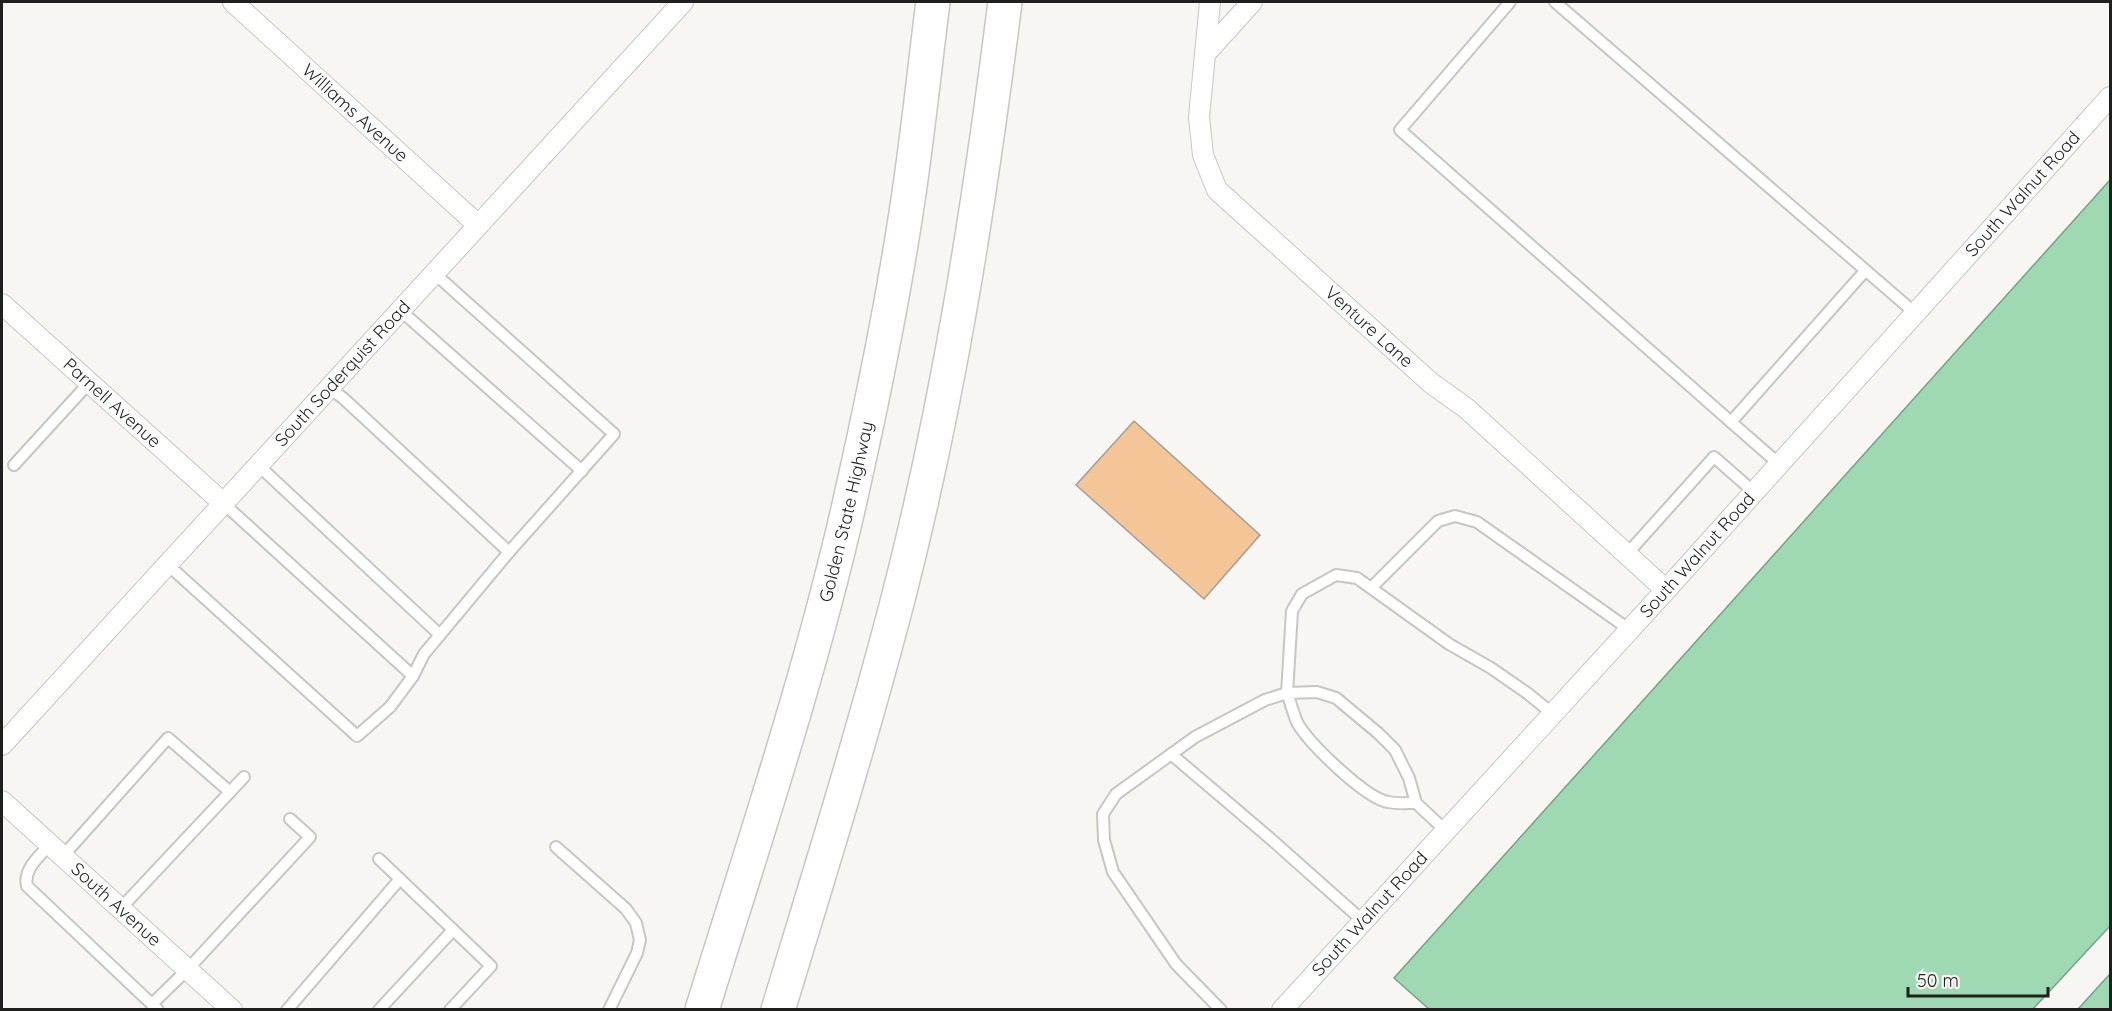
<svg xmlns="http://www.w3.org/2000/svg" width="2112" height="1011" font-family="Quicksand,sans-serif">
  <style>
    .water { fill: #9fd9b4; stroke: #79a187; stroke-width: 1.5 }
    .building { fill: #f3c597; stroke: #a29f9d; stroke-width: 1.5 }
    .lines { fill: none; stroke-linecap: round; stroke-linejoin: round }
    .service-casing { stroke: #c6c6c2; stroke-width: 14 }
    .minor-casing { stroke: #c6c6c2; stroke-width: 22 }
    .motorway-casing { stroke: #c6c6c2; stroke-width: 36 }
    .service { stroke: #fff; stroke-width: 10 }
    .minor { stroke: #fff; stroke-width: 20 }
    .motorway { stroke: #fff; stroke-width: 33 }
    .labels { text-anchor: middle; stroke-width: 4.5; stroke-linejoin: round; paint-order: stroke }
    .street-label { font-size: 18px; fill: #1f1f1d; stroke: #f7f6f3 }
  </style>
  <rect width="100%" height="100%" fill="#f7f6f3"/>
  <g class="water">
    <path d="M2110,180v746l-77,83h-604l-35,-31z"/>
    <path d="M2110,974v35h-32z"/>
  </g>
  <path class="building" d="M1134,421l126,114 -56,64 -128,-114z"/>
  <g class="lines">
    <g class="service-casing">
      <g id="service">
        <path d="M1510,2l-110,128 331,292"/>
        <path d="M1555,2l360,311"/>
        <path d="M400,310l182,161"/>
        <path d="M329,388l14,10 166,154"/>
        <path d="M1779,464l-48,-42 134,-151"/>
        <path d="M14,465l75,-82"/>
        <path d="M258,465l182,170"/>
        <path d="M1627,554l87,-97 40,35"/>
        <path d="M167,564l190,172 33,-29 23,-31 -190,-173"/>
        <path d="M1371,588l67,-67 17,-5 22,6 153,108"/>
        <path d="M413,676l11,-22 85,-102 105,-118 -180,-161"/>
        <path d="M1171,754l101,86 91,81"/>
        <path d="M1416,803c-9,0 -19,1 -28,-1 -23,-4 -78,-58 -90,-78 -5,-10 -7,-21 -11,-31l30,-1 19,6 42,35 17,17 14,28 7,25 30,28"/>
        <path d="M50,844c-11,13 -27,25 -23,42l131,124"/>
        <path d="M556,847l70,62 10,14 4,17 -3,13 -28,57"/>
        <path d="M63,856l105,-118 62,54"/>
        <path d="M379,859l112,107 -41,44"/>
        <path d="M121,908l123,-131"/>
        <path d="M152,1004l36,-35 122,-132 -20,-18"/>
        <path d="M287,1010l113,-131"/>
        <path d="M379,1010l74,-80"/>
        <path d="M1221,1010l-45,-46 -63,-92 -9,-32 -1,-26 13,-20 79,-57 70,-37 22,-7 5,-82 10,-17 34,-19 21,3 92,66 42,24 36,25 26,21"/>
      </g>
    </g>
    <g class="minor-casing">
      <g id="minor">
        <path id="s1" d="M233,2l245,223"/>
        <path id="s2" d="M1210,2l-11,115 4,38 14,35 214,193 35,25 200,182"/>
        <path d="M1205,54l47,-52"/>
        <path id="s3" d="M2,304l221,199"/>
        <path id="s4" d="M2,745l681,-743"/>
        <path id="s5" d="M2,801l230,209"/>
        <path id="s6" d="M1282,1010l384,-420 444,-493"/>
      </g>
    </g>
    <g class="motorway-casing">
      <g id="motorway">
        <path id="s7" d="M702,1010c52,-168 108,-334 147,-505 22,-97 42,-194 57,-292 11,-70 18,-141 27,-211"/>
        <path d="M778,1010c42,-138 85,-276 121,-415 50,-195 81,-394 106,-593"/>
      </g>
    </g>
    <use href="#service" class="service"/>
    <use href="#minor" class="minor"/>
    <use href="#motorway" class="motorway"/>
  </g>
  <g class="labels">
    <g class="street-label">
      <text dy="6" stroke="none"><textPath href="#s1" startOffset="165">Williams Avenue</textPath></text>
      <text dy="6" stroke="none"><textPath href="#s6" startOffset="1102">South Walnut Road</textPath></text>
      <text dy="6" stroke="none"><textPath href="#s2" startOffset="396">Venture Lane</textPath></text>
      <text dy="6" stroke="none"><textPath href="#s4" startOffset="504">South Soderquist Road</textPath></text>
      <text dy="6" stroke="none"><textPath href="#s3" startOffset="148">Parnell Avenue</textPath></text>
      <text dy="6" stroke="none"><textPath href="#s7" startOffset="519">Golden State Highway</textPath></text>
      <text dy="6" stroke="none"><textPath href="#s6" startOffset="616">South Walnut Road</textPath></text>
      <text dy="6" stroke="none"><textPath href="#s5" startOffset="154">South Avenue</textPath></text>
      <text dy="6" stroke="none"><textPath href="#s6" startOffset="130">South Walnut Road</textPath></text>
    </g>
  </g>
  <rect width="2112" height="1011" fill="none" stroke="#1f1f1d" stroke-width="6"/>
  <path d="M1908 987v9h140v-9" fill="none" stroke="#1f1f1d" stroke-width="3"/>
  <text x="1917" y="987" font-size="18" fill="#1f1f1d" stroke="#f7f6f3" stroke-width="4.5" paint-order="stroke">50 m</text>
</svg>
